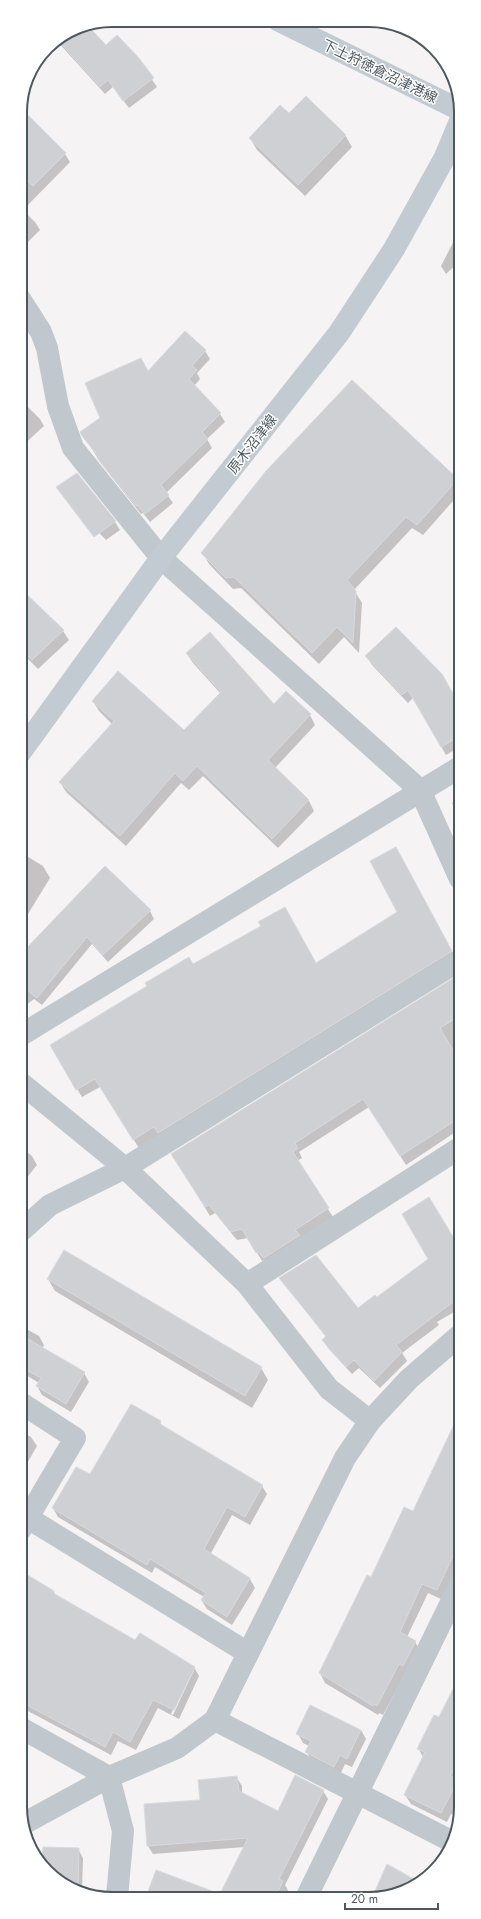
<svg xmlns="http://www.w3.org/2000/svg" width="481" height="1919" font-family="Jost,'Noto Sans JP',sans-serif">
  <style>
    .shadow { fill: #0003; fill-rule: evenodd }
    .building { fill: #ced0d4; stroke: #d8dadd }
    .lines { fill: none; stroke-linecap: round; stroke-linejoin: round }
    .minor { stroke: #c1c8cd; stroke-width: 22 }
    .secondary { stroke: #c2cbd1; stroke-width: 22 }
    .labels { text-anchor: middle; stroke-width: 3; stroke-linejoin: round; paint-order: stroke }
    .street-label { font-size: 14px; fill: #4d585e; stroke: #fff }
    .rim { fill: none; stroke: #4d585e; stroke-width: 2 }
  </style>
  <rect width="100%" height="100%" fill="#f5f3f3"/>
  <g class="shadow">
    <path d="M86,25l20,22 31,11 20,29 -28,21 -16,-21 -8,7 -48,-53 20,-14z"/>
    <path d="M20,108l45,46 5,8 -47,48 12,12 5,8 -20,20z"/>
    <path d="M289,115l56,20 7,12 -47,49 -48,-46 -7,-12z"/>
    <path d="M460,229v32l-14,13 -5,-8z"/>
    <path d="M205,351l5,8 -13,14 3,6 -6,7 26,28 5,8 -18,17 5,9 -46,45 7,10 -23,19 -7,-9 -2,1 -38,-48 -17,-26 15,-22 47,-46z"/>
    <path d="M20,399l20,20 4,7 -24,22z"/>
    <path d="M457,479l3,6v8l-37,42 -11,-7 -58,62 8,13 -3,50 -15,-16 -25,27 -78,-76 -8,1 -24,-25 -6,-11z"/>
    <path d="M64,495l51,27 5,8 -14,10z"/>
    <path d="M20,575l3,5 -3,4z"/>
    <path d="M35,604l28,27 6,9 -31,29 -18,-18v-25z"/>
    <path d="M187,654l87,51 36,10 5,10 -40,43 34,33 5,10 -36,37 -75,-72 -14,14 -8,-7 -55,63 -60,-54 -6,-10 52,-58 -13,-13 -6,-10 91,31 37,-38 -28,-31z"/>
    <path d="M367,657l74,18 19,33v39l-14,8 -33,-57 -5,5 -36,-38z"/>
    <path d="M20,717l5,7 -5,6z"/>
    <path d="M460,799v19l-8,-15z"/>
    <path d="M20,852l23,14 7,12 -30,49z"/>
    <path d="M401,856l55,103 -317,189 -39,-61 -18,10 -31,-51 141,-81h124l83,-53z"/>
    <path d="M150,911l4,8 -46,43 -16,-18 -50,61 -8,-6 -13,10v-53z"/>
    <path d="M461,976v158l-5,3 -2,-4 -48,32 -37,-58 -70,45 3,6 -5,3 36,56 -64,50 -5,-7 -2,1 -14,-23 -11,2 -22,-27 -5,3 -38,-62z"/>
    <path d="M21,1147l11,9 5,9 -16,20z"/>
    <path d="M461,1241v67l-24,14 2,3 -37,28 5,8 -27,27 -21,-20 -7,6 -24,-26 -5,-8 3,-3 -45,-59 77,32z"/>
    <path d="M48,1279l213,89 7,12 -16,28 -197,-117z"/>
    <path d="M21,1326l18,10 5,9 -2,4 42,24 5,9 -18,30 -29,-17 -5,-9 2,-3 -18,-11z"/>
    <path d="M461,1389v11l-3,-5z"/>
    <path d="M461,1412v169l-18,19 -15,-7 -21,44 8,5 6,10 -16,21 -22,42 -4,-2 -1,2 -53,-32 -5,-10 52,-94 42,-67z"/>
    <path d="M160,1422l3,5 99,59 5,8 -17,31 -18,-10 -22,40 40,24 5,9 -23,37 -25,-16 -5,-8 2,-4 -49,-30 -3,6 -94,-56 -5,-9 37,-32z"/>
    <path d="M21,1431l10,6 6,9 -16,28z"/>
    <path d="M21,1573l33,19 2,4 79,45 59,26 5,9 -20,43 -21,-11 -22,42 -18,-9 -7,14 -87,-46 -3,-5zM192,1670h2l-21,45 -2,-1z"/>
    <path d="M461,1675v137l-2,5 -8,-3 -4,8 -36,-18 -6,-9 18,-38 -5,-9 21,-29z"/>
    <path d="M361,1730l5,9 -14,28 -7,-3 -5,11 -28,-14 -5,-9 2,-6 -6,-3 -5,-9z"/>
    <path d="M237,1778l5,8v8l37,18 44,-21 5,8 -43,86 3,5 -4,8 -137,-1 10,-26 64,24 24,-48 -92,7 -5,-8 53,-45z"/>
    <path d="M78,1849l5,9 -1,33 -35,-19 -9,-17z"/>
    <path d="M388,1865l31,18 -9,6 -29,9h-8z"/>
  </g>
  <g class="building">
    <path d="M87,25l19,20 11,-10 21,22 16,21 -31,23 -15,-21 -8,7 -42,-47 19,-13z"/>
    <path d="M306,96l40,39 -48,50 -49,-47 31,-33 9,8z"/>
    <path d="M20,107l46,46 -33,33 -13,-12z"/>
    <path d="M185,331l21,19 -14,16 5,4 -8,9 32,34 -19,19 6,7 -47,46 8,10 -24,19 -8,-9 -1,1 -39,-48 2,-1 -17,-21 -2,-4 20,-14 -15,-35 56,-25 7,13z"/>
    <path d="M352,380l106,99 -41,46 -11,-8 -59,63 9,11 -3,52 -16,-16 -25,26 -78,-76 -8,1 -25,-25 65,-82z"/>
    <path d="M77,473l39,48 -22,16 -38,-50z"/>
    <path d="M20,588l44,42 -32,30 -12,-12z"/>
    <path d="M396,627l46,47 18,32v30l-19,11 -33,-57 -6,5 -37,-39z"/>
    <path d="M210,632l64,72 12,-13 25,23 -43,46 41,40 -37,39 -75,-73 -14,15 -8,-8 -55,63 -61,-54 55,-61 -22,-20 26,-30 66,59 37,-38 -35,-39z"/>
    <path d="M396,847l56,104 -294,182 -4,-6 -21,13 -38,-61 -19,11 -26,-45 97,-59 -2,-3 44,-26 4,7 68,-38 -3,-4 27,-15 31,56 81,-51 -27,-51z"/>
    <path d="M105,866l46,44 -48,45 -16,-18 -50,61 -16,-13 -1,-30z"/>
    <path d="M460,974l1,41 -21,13 21,36v53l-61,39 -37,-57 -68,44 3,5 -5,4 36,56 -34,22 5,5 -36,23 -6,-6 -2,1 -14,-24 -11,3 -22,-27 -4,2 -34,-53z"/>
    <path d="M429,1197l32,53v46l-65,49 6,7 -28,29 -20,-21 -8,7 -24,-27 4,-4 -47,-58 37,-23 42,53 17,-13 2,2 51,-38 -26,-45z"/>
    <path d="M64,1250l198,117 -17,29 -198,-117z"/>
    <path d="M21,1335l64,37 -19,32 -30,-18 5,-8 -20,-11z"/>
    <path d="M131,1404l30,17 -1,3 103,61 -18,32 -18,-10 -23,42 46,29 -23,39 -26,-17 5,-7 -56,-34 -3,6 -95,-57 24,-41 14,7z"/>
    <path d="M461,1410v129l-24,51 -15,-6 -22,48 16,9 -13,25 -4,-2 -22,42 -3,-2 -1,2 -54,-33 48,-98 4,2 33,-70 9,4z"/>
    <path d="M21,1571l33,20 -1,2 82,47 5,-7 55,34 -21,43 -21,-10 -23,42 -17,-10 -8,15 -84,-45z"/>
    <path d="M461,1673v82l-11,21 8,4 -17,33 -37,-18 21,-43 -8,-3 17,-34 5,2z"/>
    <path d="M310,1705l51,25 -14,29 -7,-4 -6,12 -29,-15 6,-11 -15,-7z"/>
    <path d="M295,1775l29,15 -45,89 4,2 -8,17 -129,-1 10,-27 64,24 28,-56 -101,8 -3,-42 56,-4 -2,-20 39,-4 2,15 39,20z"/>
    <path d="M43,1847l36,1 -1,40 -31,-16 -5,-10z"/>
    <path d="M387,1864l32,18 -9,7 -29,9h-9z"/>
  </g>
  <g class="lines">
    <g class="minor">
      <path d="M20,299l21,33 6,16 11,58 15,42 88,110 259,232 40,89"/>
      <path d="M21,1035l439,-268"/>
      <path d="M21,1083l104,85 122,116 82,105 41,32"/>
      <path d="M21,1231l29,-26 75,-37 335,-208"/>
      <path d="M247,1284l214,-137"/>
      <path d="M21,1403l54,35 -54,91"/>
      <path d="M28,1518l220,135"/>
      <path d="M215,1720l234,120"/>
      <path d="M21,1728l88,49 14,54 -6,66"/>
      <path d="M23,1824l86,-47 68,-29 38,-28 130,-262 25,-37 39,-42 52,-45"/>
      <path d="M306,1898l155,-316"/>
    </g>
    <g class="secondary">
      <path d="M279,21l181,89"/>
      <path d="M20,753l141,-195 178,-225 55,-84 51,-92 15,-36"/>
    </g>
  </g>
  <g class="labels">
    <g class="street-label">
      <text transform="translate(380 71) rotate(26)" y="5">下土狩徳倉沼津港線</text>
      <text transform="translate(252 444) rotate(-52)" y="5">原木沼津線</text>
    </g>
  </g>
  <path d="M0 0H481V1919H0ZM112 27H369A85 85 0 0 1 454 112V1807A85 85 0 0 1 369 1892H112A85 85 0 0 1 27 1807V112A85 85 0 0 1 112 27Z" fill="#fff" fill-rule="evenodd"/>
  <path class="rim" d="M112 27H369A85 85 0 0 1 454 112V1807A85 85 0 0 1 369 1892H112A85 85 0 0 1 27 1807V112A85 85 0 0 1 112 27Z"/>
  <path d="M345 1903v6h93v-6" fill="none" stroke="#4d585e" stroke-width="2"/>
  <text x="351" y="1903" font-size="12" fill="#4d585e" stroke="#ffffff" stroke-width="3" paint-order="stroke">20 m</text>
</svg>
